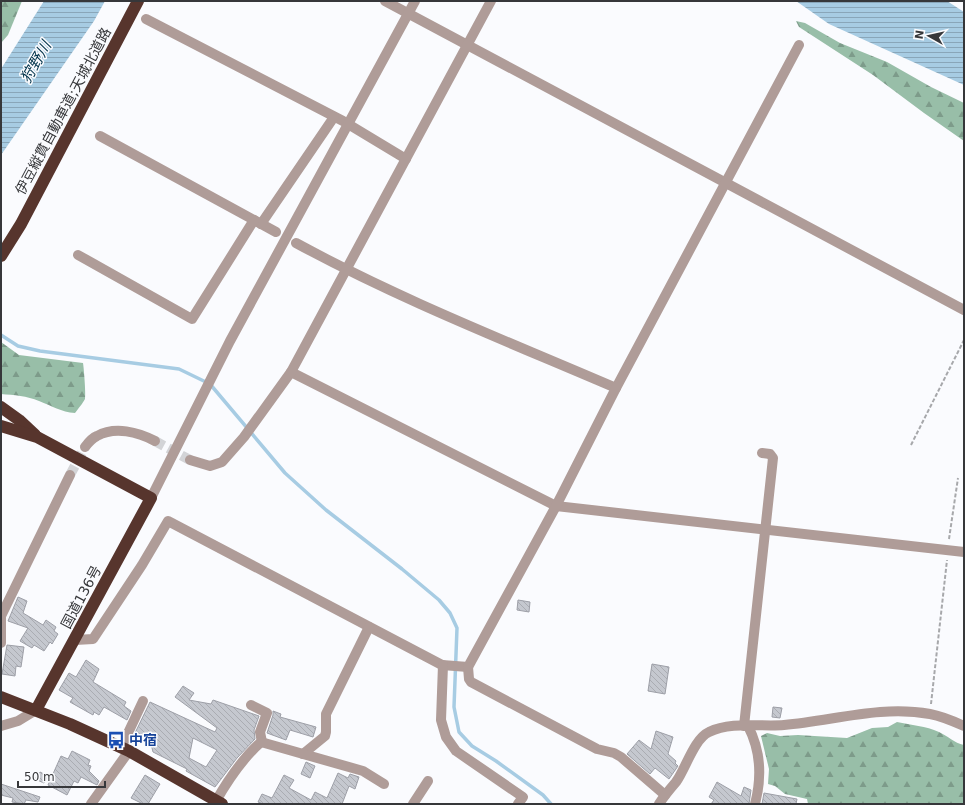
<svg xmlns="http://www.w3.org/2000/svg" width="965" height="805" font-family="'DejaVu Sans','Noto Sans JP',sans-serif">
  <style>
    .forest { fill: url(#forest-firs) }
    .water { fill: url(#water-rules) }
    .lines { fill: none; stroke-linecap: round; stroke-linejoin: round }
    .stream { stroke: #a7cce3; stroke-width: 3.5 }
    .building { fill: url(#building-back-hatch); stroke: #9d9fa7; fill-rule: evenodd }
    .minor-tunnel { stroke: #d3d4d7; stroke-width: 10; stroke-dasharray: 10 5; stroke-linecap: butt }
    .path { stroke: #a7a8ab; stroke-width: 2; stroke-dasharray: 4 2; stroke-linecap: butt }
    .minor { stroke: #af9c98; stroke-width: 10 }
    .highway { stroke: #57352d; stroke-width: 12 }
    .labels { text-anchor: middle; stroke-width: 3; stroke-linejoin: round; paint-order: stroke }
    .street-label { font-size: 14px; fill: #36373a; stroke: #fafbfe }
    .transit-label { font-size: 14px; font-weight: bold; fill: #164399; stroke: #fafbfe; text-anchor: start }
    .water-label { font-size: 15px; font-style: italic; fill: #003249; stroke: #fafbfe }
  </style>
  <defs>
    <pattern id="forest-firs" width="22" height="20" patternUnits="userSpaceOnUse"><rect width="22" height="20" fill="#98bea8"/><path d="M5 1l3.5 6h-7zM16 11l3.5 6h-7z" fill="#7d9b8a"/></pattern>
    <pattern id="water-rules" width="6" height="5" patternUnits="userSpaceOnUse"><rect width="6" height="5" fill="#a7cce3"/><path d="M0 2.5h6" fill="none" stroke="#89a6b9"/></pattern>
    <pattern id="building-back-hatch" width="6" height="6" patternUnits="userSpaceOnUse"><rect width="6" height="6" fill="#c5c8cf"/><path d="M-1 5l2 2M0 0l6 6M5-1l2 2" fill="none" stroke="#aaacb2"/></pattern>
  </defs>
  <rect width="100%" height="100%" fill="#fafbfe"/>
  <g class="forest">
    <path d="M1,1h21l-14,34 -7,8z"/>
    <path d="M796,21l9,2 35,20 47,19 44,25 33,16v38l-40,-28 -51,-38 -74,-48z"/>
    <path d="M1,342l18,13 64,8c1,6 3,31 2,36 -2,4 -7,10 -10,14 -14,-1 -23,-7 -36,-12 -12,-5 -25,-6 -38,-7z"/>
    <path d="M897,722c14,3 29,4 42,10 9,4 15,11 25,13v59h-156l-1,-5 -22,-5 -10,-8 -7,-2 1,-15 -8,-33 6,-3 13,3 18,-1 49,3 25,-10 16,-1z"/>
  </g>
  <g class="water">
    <path d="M44,1h61l-11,20 -93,134v-86z"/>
    <path d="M796,1h151l17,11v73l-135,-61z"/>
  </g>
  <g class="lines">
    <path class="stream" d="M1,335l17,11 22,5 139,18 31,15 75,89 41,37 76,59 37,31 11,13 7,15 -3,79 5,25 13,14 24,15 47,34 8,9"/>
  </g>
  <g class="building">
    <path d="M18,597l9,4 -4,12 20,12 3,-5 10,7 -2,4 4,3 -6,10 -2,-2 -6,9 -10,-6 -2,3 -12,-7 8,-13 -20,-7z"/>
    <path d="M518,600l12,2 -1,10 -12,-2z"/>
    <path d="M7,645l17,2 -3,20 -5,-1 -1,10 -13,-2z"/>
    <path d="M86,660l13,9 -6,13 33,20 -2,4 7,5 -4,9 -23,-13 -5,8 -5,-3 -1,3 -23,-13 3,-4 -14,-8 10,-17 7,4z"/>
    <path d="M652,664l17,3 -4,27 -17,-3z"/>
    <path d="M183,686l11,7 -5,7 22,4 2,-4 46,16 -5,14 1,9 -18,19 -22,29 -29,-16 1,-2 -34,-17 -3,-12 -15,-7 15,-31 65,30 2,-4 -42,-31zM193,738l24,12 -11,17 -17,-9z"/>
    <path d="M773,707l9,1 -2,10 -8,-1z"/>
    <path d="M273,711l8,3 -1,3 36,10 -3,10 -23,-7 -4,10 -19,-7 6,-18z"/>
    <path d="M656,731l17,6 -5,17 8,7 -1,2 3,3 -9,13 -14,-11 -5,6 -23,-20 12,-14 12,9z"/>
    <path d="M72,751l18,9 -2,5 3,1 -2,5 10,10 -2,4 -16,-8 -3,6 -4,-2 -7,14 -19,-10 13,-29 7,3z"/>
    <path d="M306,762l9,4 -5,12 -9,-4z"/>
    <path d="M40,772l8,4 -4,7 -9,-4z"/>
    <path d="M338,773l10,5 2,-4 9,3 -4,12 -6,-3 -7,18h-79l-5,-2 4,-8 10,4 12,-23 10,5 -5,8 22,12 4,-8 12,6z"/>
    <path d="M145,775l15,9 -12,20h-5l-12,-6z"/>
    <path d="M717,782l24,14 3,-9 7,3 -2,14h-38l3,-4 -5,-3z"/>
    <path d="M1,784l39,13 -2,5 -12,-2 -2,4 -12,-2 1,-4 -12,-3z"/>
    <path d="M764,793l33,6 -1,5h-34z"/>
  </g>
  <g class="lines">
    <g class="minor-tunnel">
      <path d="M155,441l35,19"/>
      <path d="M70,475l15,-28"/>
    </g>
    <g class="path">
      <path d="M911,445l53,-105"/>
      <path d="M949,539l9,-61"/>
      <path d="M931,704l16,-144"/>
    </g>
    <g class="minor">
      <path d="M385,1l579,309"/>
      <path d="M146,19l197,102 63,38"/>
      <path d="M100,136l176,96"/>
      <path d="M261,224l73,-107"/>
      <path d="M296,243c103,56 213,99 320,145"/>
      <path d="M78,255l114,64 62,-99"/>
      <path d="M291,372l265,134 408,46"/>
      <path d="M85,447c3,-4 7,-9 12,-11 18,-10 41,-4 58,5"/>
      <path d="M190,460l20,6 12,-4 22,-25 47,-65 200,-371"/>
      <path d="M151,498l79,-157 185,-340"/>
      <path d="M75,640l18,-1 49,-74 26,-44 274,144 26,2 88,-161 60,-118 183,-343"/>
      <path d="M1,643v-27l69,-141"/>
      <path d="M443,665l-2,55 5,17 10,14 67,46 -5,7"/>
      <path d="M468,667l1,12 2,3 126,67 17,4 7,4 44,38"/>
      <path d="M251,705l16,8 -7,19 2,10"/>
      <path d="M1,726l17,-5 18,-11"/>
      <path d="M744,726l29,-268 -3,-4 -8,-1"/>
      <path d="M748,726c13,25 14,51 7,78"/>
      <path d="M121,748l22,-47"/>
      <path d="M303,754l22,-18 1,-4v-18l43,-87"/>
      <path d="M216,801c12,-21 27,-43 45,-59l102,29 21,13"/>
      <path d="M91,804l38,-53"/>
      <path d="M413,804l15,-23"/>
      <path d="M659,804c5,-8 11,-15 17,-22 10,-14 18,-43 33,-50 22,-11 52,-5 75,-7 49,-4 96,-20 146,-11 11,2 23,7 34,12"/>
    </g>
    <g class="highway">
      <path d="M1,256l20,-32 117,-223"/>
      <path d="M1,407l18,13 16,15"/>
      <path d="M1,426l36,11 114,61 -115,212"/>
      <path d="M1,697l69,27 59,27 93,53"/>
    </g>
  </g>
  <defs>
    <g id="bus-bare" transform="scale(1.38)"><path d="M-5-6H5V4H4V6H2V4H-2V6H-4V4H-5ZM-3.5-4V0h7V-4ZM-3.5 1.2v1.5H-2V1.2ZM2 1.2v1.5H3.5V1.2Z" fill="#1a4fb4" stroke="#fafbfe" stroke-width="2.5" paint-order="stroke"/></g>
  </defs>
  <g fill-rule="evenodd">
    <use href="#bus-bare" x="116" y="740"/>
  </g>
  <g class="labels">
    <g class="street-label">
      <text transform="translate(63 111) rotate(-62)" y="5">伊豆縦貫自動車道;天城北道路</text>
      <text transform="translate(81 597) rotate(-62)" y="5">国道136号</text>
    </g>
    <g class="transit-label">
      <text x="129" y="745">中宿</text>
    </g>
    <g class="water-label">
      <text transform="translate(36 62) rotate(-60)" y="5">狩野川</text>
    </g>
  </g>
  <rect width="965" height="805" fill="none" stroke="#36373a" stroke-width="4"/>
  <g transform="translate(929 36) rotate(278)" stroke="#fafbfe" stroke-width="3" paint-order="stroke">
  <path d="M0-3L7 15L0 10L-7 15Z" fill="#36373a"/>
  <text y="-6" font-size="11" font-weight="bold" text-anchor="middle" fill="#36373a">N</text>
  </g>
  <path d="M18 781v6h87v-6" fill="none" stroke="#36373a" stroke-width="2"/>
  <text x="24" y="781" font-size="12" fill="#36373a" stroke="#fafbfe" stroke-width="3" paint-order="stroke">50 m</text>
</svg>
